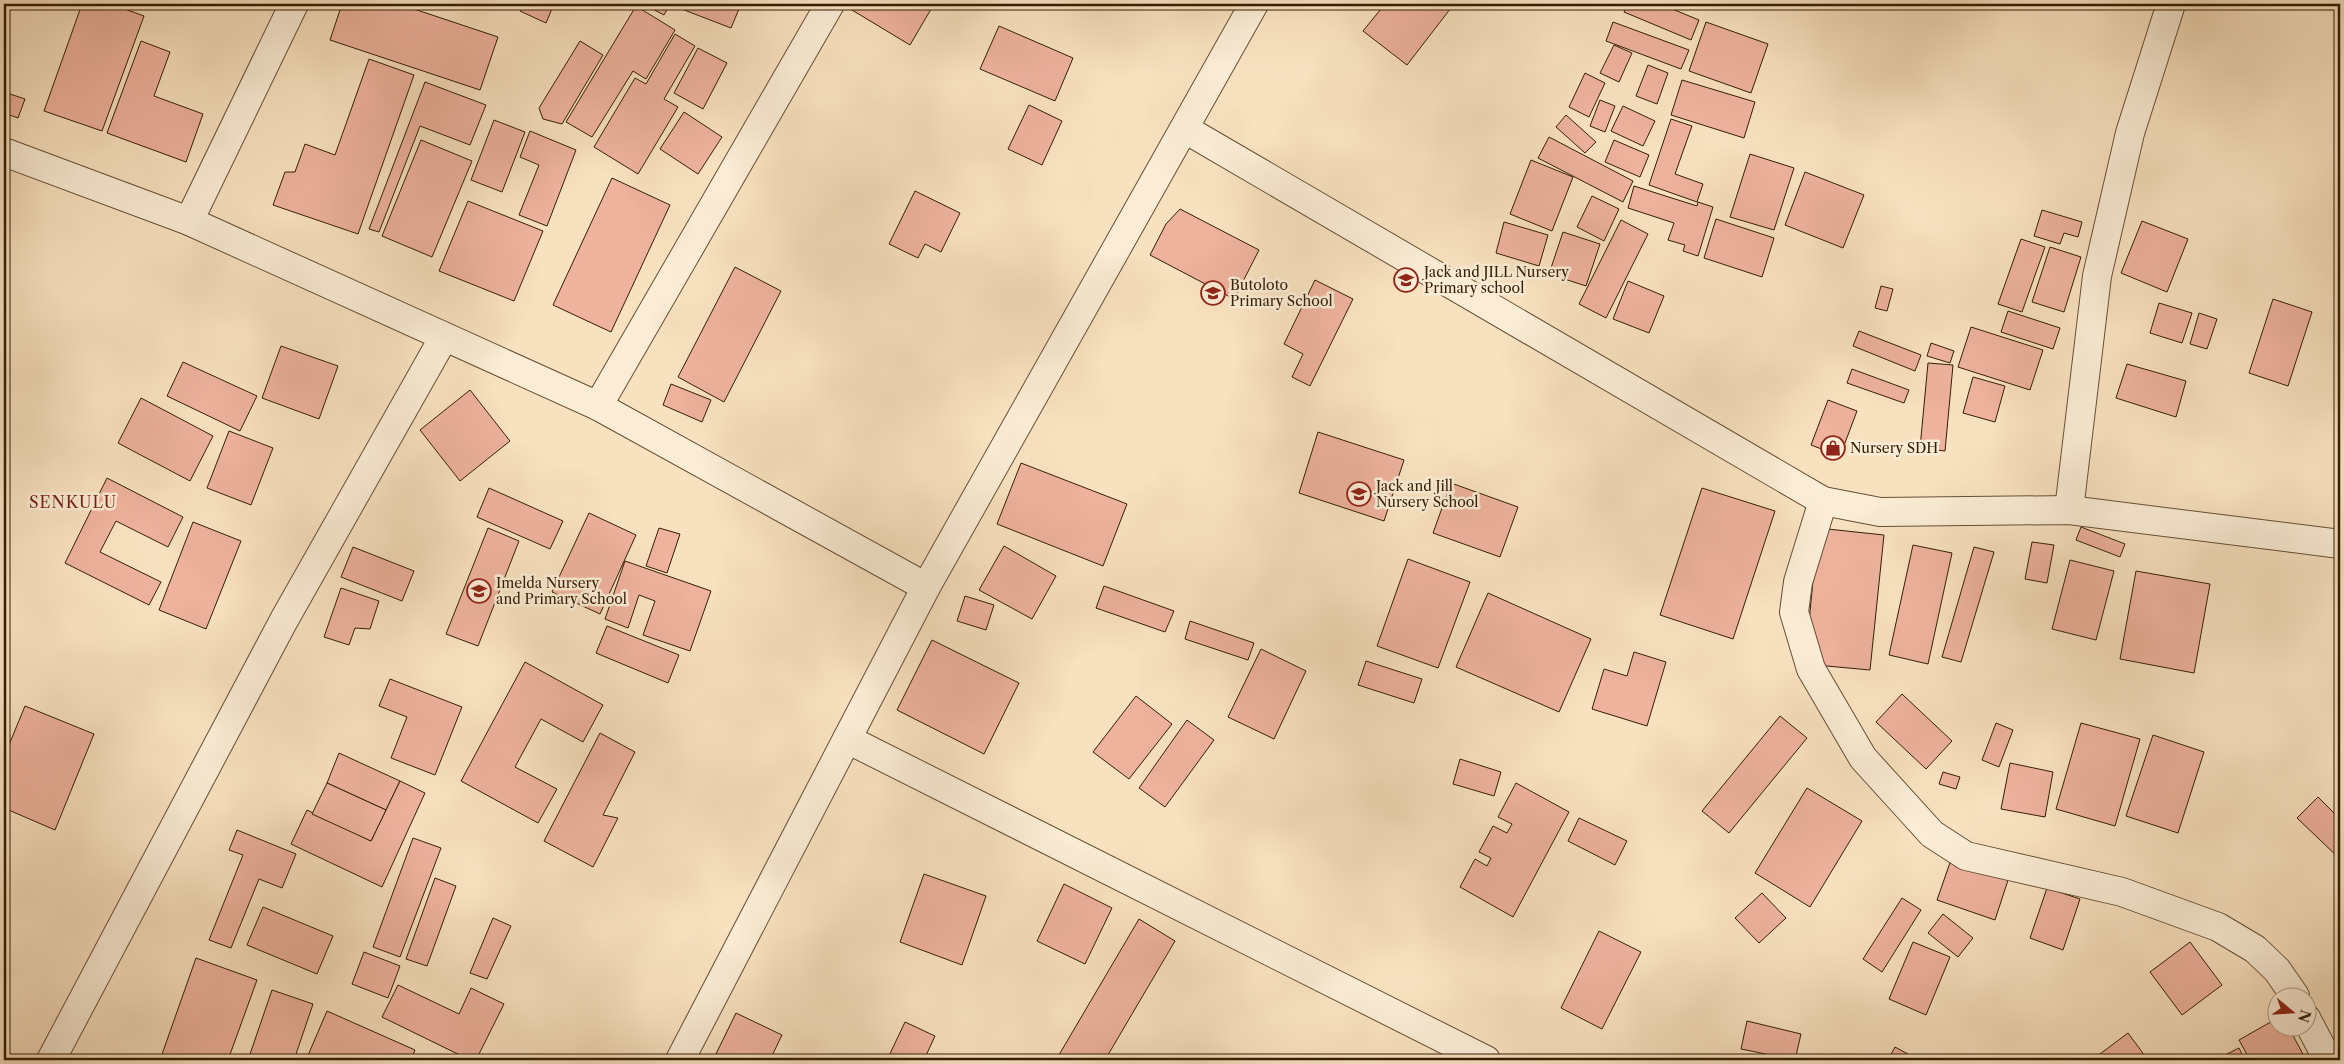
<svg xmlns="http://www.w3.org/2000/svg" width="2344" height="1064" font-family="'Libre Caslon Text',serif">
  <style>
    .building { fill: #eeb29d; stroke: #341e05 }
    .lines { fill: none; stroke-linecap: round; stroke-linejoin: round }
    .minor-casing { stroke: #654f34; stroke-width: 30 }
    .minor { stroke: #faecd5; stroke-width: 28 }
    .labels { text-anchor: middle; stroke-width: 5; stroke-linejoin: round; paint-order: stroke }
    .poi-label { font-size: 14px; fill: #341e05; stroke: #faecd5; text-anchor: start }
    .quarter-label { font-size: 16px; letter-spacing: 1px; fill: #7a1f14; stroke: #faecd5 }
  </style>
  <rect width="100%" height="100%" fill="#f8e1bf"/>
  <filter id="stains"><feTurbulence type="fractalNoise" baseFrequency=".004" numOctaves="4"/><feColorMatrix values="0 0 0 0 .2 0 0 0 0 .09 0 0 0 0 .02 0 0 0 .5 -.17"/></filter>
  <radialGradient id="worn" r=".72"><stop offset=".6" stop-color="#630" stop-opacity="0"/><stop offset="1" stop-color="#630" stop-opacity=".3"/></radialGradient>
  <g class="building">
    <path d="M82,4h29l33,12 -42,115 -58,-20z"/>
    <path d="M342,4h57l99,33 -18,53 -150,-50z"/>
    <path d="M524,4h30l-8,19 -26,-12z"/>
    <path d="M643,4h27l-6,11z"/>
    <path d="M681,4h60l-10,24 -52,-20z"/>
    <path d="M856,4h40l5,3 2,-3h31l-24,41 -58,-35z"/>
    <path d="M1385,4h69l-47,61 -44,-34z"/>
    <path d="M1627,4h33l39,16 -8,20 -67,-28z"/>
    <path d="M636,6l39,24 -29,49 -13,-8 -41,66 -26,-15z"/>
    <path d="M1613,22l76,28 -8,19 -75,-28z"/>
    <path d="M1706,22l62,22 -17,49 -62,-22z"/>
    <path d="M999,26l74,32 -18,43 -75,-32z"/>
    <path d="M675,34l20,12 -31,53 14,8 -40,67 -44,-27 41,-69 11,6z"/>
    <path d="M141,41l29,11 -16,44 49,18 -17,48 -79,-29z"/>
    <path d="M580,41l23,14 -41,69 -19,-5 -4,-11z"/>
    <path d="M1614,45l18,8 -13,29 -19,-9z"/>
    <path d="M698,48l29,15 -24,46 -29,-16z"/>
    <path d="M369,59l45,16 -56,159 -85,-29 12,-33h10l10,-28 30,11z"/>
    <path d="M1648,65l20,8 -11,31 -21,-8z"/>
    <path d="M1585,73l20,10 -16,34 -20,-10z"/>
    <path d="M1682,80l73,22 -11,36 -73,-23z"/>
    <path d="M425,82l61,23 -16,40 -50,-19 -41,106 -10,-3z"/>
    <path d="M4,92l21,7 -7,19 -14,-5z"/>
    <path d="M1600,100l15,6 -10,26 -15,-6z"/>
    <path d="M1029,105l33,16 -20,44 -34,-16z"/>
    <path d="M1623,106l32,15 -12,25 -32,-15z"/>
    <path d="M684,112l38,25 -24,37 -38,-25z"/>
    <path d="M1566,115l30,27 -11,11 -29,-26z"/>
    <path d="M1671,119l21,7 -17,48 28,10 -6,18 -48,-17z"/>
    <path d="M494,120l31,12 -23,60 -31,-12z"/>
    <path d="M530,131l46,19 -29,76 -28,-11 20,-50 -19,-8z"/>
    <path d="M1549,137l84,44 -10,21 -85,-44z"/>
    <path d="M421,140l51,21 -40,96 -50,-21z"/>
    <path d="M1614,140l35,15 -9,22 -35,-15z"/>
    <path d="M1750,154l44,14 -20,62 -44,-13z"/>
    <path d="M1531,160l42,17 -21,54 -42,-17z"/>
    <path d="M1805,172l59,23 -21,53 -58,-23z"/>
    <path d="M612,178l58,27 -59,127 -58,-27z"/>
    <path d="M1634,186l63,20 1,-4 15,5 -15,49 -15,-5 2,-6 -17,-5 6,-17 -46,-15z"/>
    <path d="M915,191l45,22 -19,39 -16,-8 -7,14 -29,-14z"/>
    <path d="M1592,196l27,13 -15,32 -27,-14z"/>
    <path d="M468,201l75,30 -29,70 -75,-30z"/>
    <path d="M1180,209l79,41 -25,49 -84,-44 16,-31z"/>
    <path d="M2042,210l40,12 -4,15 -14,-4 -4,11 -26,-8z"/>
    <path d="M1716,219l58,19 -12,39 -58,-19z"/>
    <path d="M1621,220l27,14 -42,84 -27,-14z"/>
    <path d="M2142,221l46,18 -21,53 -46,-19z"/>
    <path d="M1504,222l44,13 -9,31 -43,-13z"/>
    <path d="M1563,232l37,12 -14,42 -37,-12z"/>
    <path d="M2021,239l24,8 -23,65 -24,-8z"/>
    <path d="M2050,247l31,10 -17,55 -32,-10z"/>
    <path d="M735,267l46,24 -57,111 -46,-25z"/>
    <path d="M1315,280l38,19 -43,87 -18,-9 11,-23 -19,-10z"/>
    <path d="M1628,281l36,15 -15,37 -36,-14z"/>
    <path d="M1881,286l12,3 -6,22 -12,-3z"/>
    <path d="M2273,299l39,13 -24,74 -39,-13z"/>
    <path d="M2159,303l33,10 -10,30 -32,-10z"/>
    <path d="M2008,311l52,17 -7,21 -52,-17z"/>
    <path d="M2199,313l18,6 -10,30 -17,-5z"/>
    <path d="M1971,327l72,23 -13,40 -72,-23z"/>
    <path d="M1859,331l62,24 -6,16 -62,-25z"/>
    <path d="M1931,343l23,8 -4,12 -23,-7z"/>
    <path d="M281,346l57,20 -19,53 -57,-21z"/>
    <path d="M183,362l74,34 -17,35 -73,-35z"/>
    <path d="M1928,363l25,2 -8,86 -25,-3z"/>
    <path d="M2127,364l59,17 -10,36 -60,-19z"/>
    <path d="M1852,369l57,21 -5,13 -57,-20z"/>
    <path d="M1973,377l32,9 -10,36 -32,-9z"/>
    <path d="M671,384l40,16 -9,22 -39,-17z"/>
    <path d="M470,390l40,51 -50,40 -40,-51z"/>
    <path d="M141,398l72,38 -23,45 -72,-38z"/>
    <path d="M1828,400l29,11 -17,45 -29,-11z"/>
    <path d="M229,431l44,17 -22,57 -44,-17z"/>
    <path d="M1318,432l86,28 -20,61 -85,-28z"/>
    <path d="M1021,463l106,41 -24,62 -106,-42z"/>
    <path d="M107,478l76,39 -15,30 -52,-26 -16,31 61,30 -12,23 -84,-42z"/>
    <path d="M1451,483l67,24 -18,50 -67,-24z"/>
    <path d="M489,488l74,33 -13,28 -73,-32z"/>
    <path d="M1702,488l73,23 -42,128 -73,-24z"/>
    <path d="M589,513l47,22 -36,79 -48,-22z"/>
    <path d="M193,522l48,19 -35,88 -47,-19z"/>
    <path d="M2081,527l44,17 -5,13 -44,-17z"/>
    <path d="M488,528l31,13 -41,105 -32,-12z"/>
    <path d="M659,528l21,6 -13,39 -21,-7z"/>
    <path d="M1818,528l66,7 -14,135 -65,-6z"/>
    <path d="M2032,542l22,3 -7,38 -22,-4z"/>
    <path d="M1913,545l39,8 -24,111 -39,-9z"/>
    <path d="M1004,546l52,30 -24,43 -53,-29z"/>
    <path d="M353,547l61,24 -12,30 -61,-24z"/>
    <path d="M1974,547l20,5 -33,110 -19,-5z"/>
    <path d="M1408,559l62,23 -32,86 -61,-22z"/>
    <path d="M2070,560l44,11 -18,69 -44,-11z"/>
    <path d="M625,561l86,30 -21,60 -47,-16 12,-34 -16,-6 -11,33 -23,-9z"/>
    <path d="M2136,571l74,13 -16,89 -74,-14z"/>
    <path d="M1104,586l70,25 -9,21 -69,-24z"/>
    <path d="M341,588l38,13 -9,28 -15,-1 -6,17 -25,-8z"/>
    <path d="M1488,593l103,46 -32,73 -103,-45z"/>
    <path d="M965,596l29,9 -8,25 -29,-9z"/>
    <path d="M1190,621l64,22 -6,17 -63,-21z"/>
    <path d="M607,626l72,29 -11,28 -72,-30z"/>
    <path d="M932,640l87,43 -35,71 -87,-44z"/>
    <path d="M1261,649l45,22 -32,68 -46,-22z"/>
    <path d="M1634,652l32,10 -19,64 -55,-17 12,-40 23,7z"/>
    <path d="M1366,661l56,18 -8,24 -56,-18z"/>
    <path d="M525,662l78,43 -20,37 -42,-23 -26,48 42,22 -19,34 -77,-42z"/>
    <path d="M390,679l72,28 -27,68 -44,-17 16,-41 -28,-11z"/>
    <path d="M1902,694l50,47 -26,28 -50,-47z"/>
    <path d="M1136,696l36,28 -43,55 -36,-27z"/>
    <path d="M25,706l69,28 -39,96 -51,-22v-51z"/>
    <path d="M1780,716l27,22 -78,95 -27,-22z"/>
    <path d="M1187,720l27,20 -49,67 -26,-19z"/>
    <path d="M1996,723l17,7 -14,37 -17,-7z"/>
    <path d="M2081,723l59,16 -25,87 -59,-17z"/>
    <path d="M600,733l35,19 -32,63 15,3 -25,49 -49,-26z"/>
    <path d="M2153,735l51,17 -26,81 -52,-17z"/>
    <path d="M339,753l61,28 -14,29 -59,-27z"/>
    <path d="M1460,759l41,13 -7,24 -41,-12z"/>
    <path d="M2010,763l43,9 -8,45 -44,-8z"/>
    <path d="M1943,772l17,5 -4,12 -17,-5z"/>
    <path d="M400,781l25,12 -43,94 -91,-43 16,-34 64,31z"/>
    <path d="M327,783l59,27 -15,31 -59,-27z"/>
    <path d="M1516,783l53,29 -56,105 -53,-30 15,-28 12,7 4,-8 -12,-6 14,-26 14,7 5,-9 -14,-7z"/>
    <path d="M1807,788l55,33 -52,86 -55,-34z"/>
    <path d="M2318,797l22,22v40l-43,-41z"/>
    <path d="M1579,818l48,23 -12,24 -47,-24z"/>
    <path d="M237,830l59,24 -14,34 -23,-9 -28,69 -22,-8 34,-85 -14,-5z"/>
    <path d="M413,838l28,10 -41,109 -27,-10z"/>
    <path d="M1953,854l57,20 -15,46 -58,-20z"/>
    <path d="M924,874l62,22 -24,69 -62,-23z"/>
    <path d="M435,878l21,8 -29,80 -21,-7z"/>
    <path d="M1064,884l48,24 -27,56 -48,-23z"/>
    <path d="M2047,888l33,11 -17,51 -33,-12z"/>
    <path d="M1762,893l24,25 -27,25 -24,-25z"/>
    <path d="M1902,898l19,12 -39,62 -19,-13z"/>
    <path d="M263,907l70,29 -16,38 -70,-29z"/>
    <path d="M1943,914l30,24 -15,19 -30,-24z"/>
    <path d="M493,918l18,8 -24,53 -17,-6z"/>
    <path d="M1139,919l36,22 -70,119h-49z"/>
    <path d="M1599,931l42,21 -39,77 -41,-21z"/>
    <path d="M1913,942l37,15 -24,58 -37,-16z"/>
    <path d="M2190,942l32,43 -40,30 -32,-43z"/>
    <path d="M364,952l36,14 -12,32 -36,-14z"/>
    <path d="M196,958l61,22 -29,80h-68z"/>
    <path d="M398,985l61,29 12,-26 33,16 -28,56h-6l-88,-43z"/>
    <path d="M272,990l41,14 -19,56h-46z"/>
    <path d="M327,1011l88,39 -4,10h-68l-5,-2 -1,2h-31z"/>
    <path d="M736,1013l46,22 -12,25h-51l-5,-2z"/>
    <path d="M2276,1019v7h12l18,34h-56l-11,-20z"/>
    <path d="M1747,1021l54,13 -6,26 -54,-11z"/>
    <path d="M905,1022l30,14 -11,24h-37z"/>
    <path d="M2128,1033l20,27h-50l-2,-3z"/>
    <path d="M1895,1047l24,13h-31z"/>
    <path d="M2239,1048l6,12h-30z"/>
  </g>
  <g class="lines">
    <g class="minor-casing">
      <g id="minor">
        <path d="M1185,129l638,372 57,11 189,-2 271,34"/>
        <path d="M4,152l185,69 409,185 328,181"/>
        <path d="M189,221l105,-217"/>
        <path d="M598,406l232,-402"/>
        <path d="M1823,501l-25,81 -4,30 17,57 52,89 69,76 34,22 156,36 96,35 37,22 22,21 18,26"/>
        <path d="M2069,510l28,-234 33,-143 41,-129"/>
        <path d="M847,739l639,321"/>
        <path d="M2306,1018l22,42"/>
        <path d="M51,1060l233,-440 160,-283"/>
        <path d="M680,1060l246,-473 328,-583"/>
      </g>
    </g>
    <use href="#minor" class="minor"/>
  </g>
  <defs>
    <g id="school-ring" transform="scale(1.25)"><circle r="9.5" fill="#faecd5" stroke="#8f2418" stroke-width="1.5"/><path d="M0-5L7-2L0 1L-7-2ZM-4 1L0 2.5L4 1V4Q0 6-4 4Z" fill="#8f2418"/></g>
    <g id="shop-ring" transform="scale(1.25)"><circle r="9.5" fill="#faecd5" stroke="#8f2418" stroke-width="1.5"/><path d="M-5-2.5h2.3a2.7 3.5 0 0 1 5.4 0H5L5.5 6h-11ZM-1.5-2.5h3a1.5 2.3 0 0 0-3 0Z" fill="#8f2418"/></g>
  </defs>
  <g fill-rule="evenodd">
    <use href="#school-ring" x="1406" y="280"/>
    <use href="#school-ring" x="1213" y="293"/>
    <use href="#shop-ring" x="1833" y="448"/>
    <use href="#school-ring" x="1359" y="494"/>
    <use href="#school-ring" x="479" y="591"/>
  </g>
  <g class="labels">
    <g class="poi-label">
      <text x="1424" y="277">Jack and JILL Nursery<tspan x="1424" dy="16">Primary school</tspan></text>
      <text x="1230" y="290">Butoloto<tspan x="1230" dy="16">Primary School</tspan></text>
      <text x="1850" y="453">Nursery SDH</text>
      <text x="1376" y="491">Jack and Jill<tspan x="1376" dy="16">Nursery School</tspan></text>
      <text x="496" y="588">Imelda Nursery<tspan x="496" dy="16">and Primary School</tspan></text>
    </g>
    <g class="quarter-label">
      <text x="73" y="508">SENKULU</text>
    </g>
  </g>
  <rect width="2344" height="1064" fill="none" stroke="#f8e1bf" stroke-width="20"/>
  <rect x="5" y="5" width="2334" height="1054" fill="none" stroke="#341e05" stroke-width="2.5"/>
  <rect x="10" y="10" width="2324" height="1044" fill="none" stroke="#341e05"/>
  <g transform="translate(2292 1012) rotate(108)"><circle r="24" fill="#faecd5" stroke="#ab9a82"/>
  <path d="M0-4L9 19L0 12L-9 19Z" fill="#8f2418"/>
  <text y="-8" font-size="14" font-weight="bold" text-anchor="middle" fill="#341e05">N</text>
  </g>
  <rect width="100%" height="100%" filter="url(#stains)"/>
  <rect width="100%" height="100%" fill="url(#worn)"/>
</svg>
